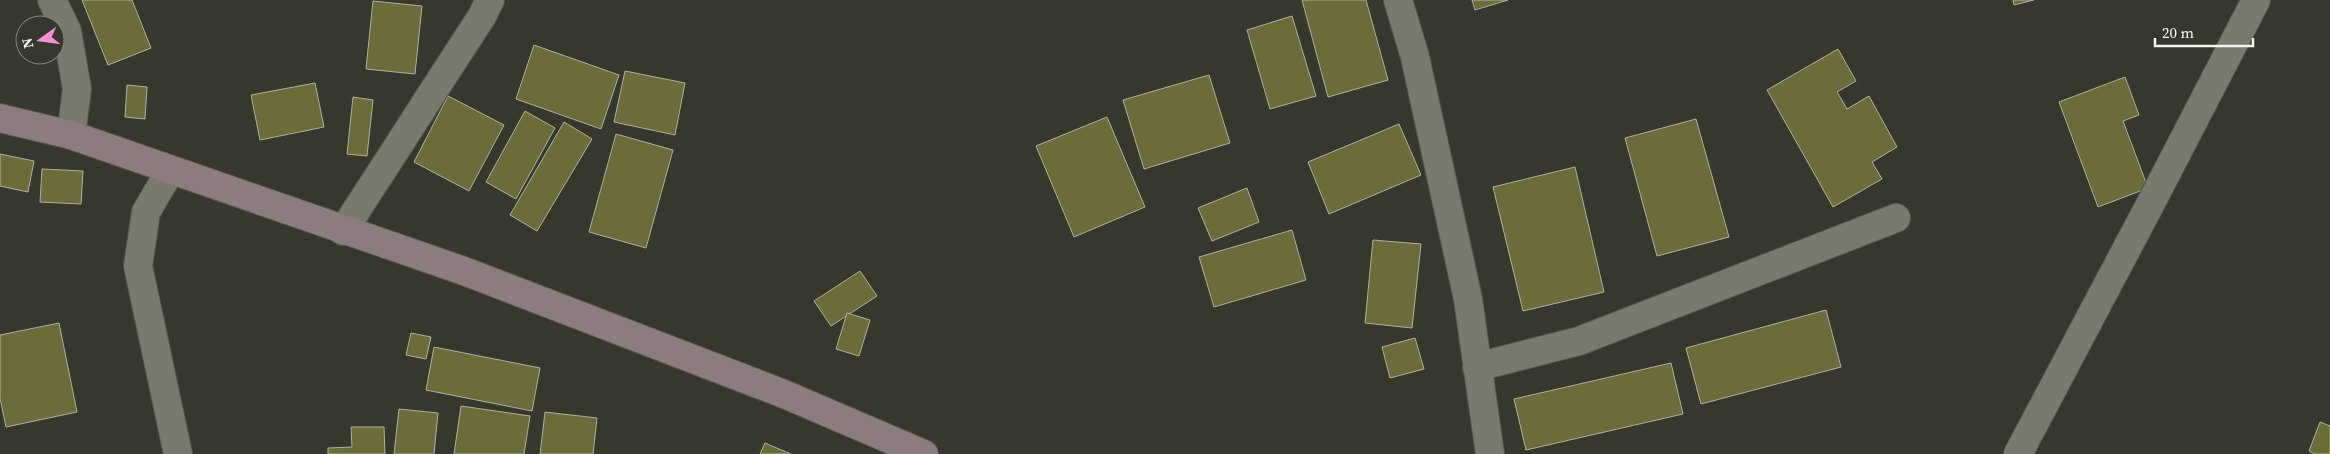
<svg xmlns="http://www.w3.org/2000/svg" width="2330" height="454" font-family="'Source Serif 4',serif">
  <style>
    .building { fill: #6b6c38; stroke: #afb0a3 }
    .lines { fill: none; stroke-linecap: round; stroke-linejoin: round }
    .minor-casing { stroke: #57574e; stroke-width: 30 }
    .secondary-casing { stroke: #57574e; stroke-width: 30 }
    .minor { stroke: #797a6e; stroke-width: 28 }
    .secondary { stroke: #8d7c7f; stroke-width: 28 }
  </style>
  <rect width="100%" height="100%" fill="#37382d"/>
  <g class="building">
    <path d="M82,0h50l19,48 -43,17z"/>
    <path d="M1302,0h64l22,80 -60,17z"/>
    <path d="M1472,0h36l-33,10z"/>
    <path d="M2013,0h21l-20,5z"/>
    <path d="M373,1l49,5 -7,68 -49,-5z"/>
    <path d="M1292,16l24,80 -46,13 -23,-79z"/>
    <path d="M534,45l85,30 -18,54 -85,-30z"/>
    <path d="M1838,49l18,32 -19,11 10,17 22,-13 28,51 -25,15 10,17 -49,28 -66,-117z"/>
    <path d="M625,71l60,12 -10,52 -61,-13z"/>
    <path d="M1209,75l21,68 -86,26 -21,-69z"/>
    <path d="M2125,77l14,38 -16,6 25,67 -50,19 -39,-105z"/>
    <path d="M315,83l9,44 -64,13 -9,-45z"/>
    <path d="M127,85l20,2 -2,32 -20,-2z"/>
    <path d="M448,96l56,29 -35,66 -55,-29z"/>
    <path d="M353,97l20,3 -6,56 -20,-2z"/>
    <path d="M525,111l30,17 -39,71 -30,-17z"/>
    <path d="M1107,117l38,90 -71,30 -38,-91z"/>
    <path d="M1696,119l33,118 -72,19 -32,-118z"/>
    <path d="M564,122l28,17 -55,92 -27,-16z"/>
    <path d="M1399,124l22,51 -92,39 -21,-52z"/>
    <path d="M616,134l57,16 -27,98 -57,-16z"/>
    <path d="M0,154l34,7 -6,31 -28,-6z"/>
    <path d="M1575,167l29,125 -81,19 -30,-124z"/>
    <path d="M42,169l41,2 -2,33 -41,-2z"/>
    <path d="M1247,188l12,34 -47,19 -14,-33z"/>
    <path d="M1292,230l14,50 -92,27 -15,-50z"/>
    <path d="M1373,240l48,4 -9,84 -47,-5z"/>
    <path d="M860,271l17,25 -46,30 -17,-25z"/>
    <path d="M1826,310l15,57 -140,37 -15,-56z"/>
    <path d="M847,313l23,7 -11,36 -23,-7z"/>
    <path d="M59,323l18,89 -71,15 -6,-29v-63z"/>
    <path d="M411,333l20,4 -5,22 -20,-4z"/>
    <path d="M1415,338l9,31 -34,9 -8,-31z"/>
    <path d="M434,347l106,21 -8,43 -106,-21z"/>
    <path d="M1671,363l12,51 -157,36 -12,-51z"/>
    <path d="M461,406l69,10 -6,38h-70z"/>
    <path d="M399,409l39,4 -4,41h-40z"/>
    <path d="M545,412l52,6 -4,36h-53z"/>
    <path d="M2320,422l10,4v28h-15l-6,-3z"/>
    <path d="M351,427h33l1,27h-57v-6l24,-1z"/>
    <path d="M765,443l26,11h-31z"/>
  </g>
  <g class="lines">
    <g class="minor-casing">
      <g id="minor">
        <path d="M52,0l15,31 10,58 -6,46"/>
        <path d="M1398,0l17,57 53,242 22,155"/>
        <path d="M170,171l-24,41 -8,54 40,188"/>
        <path d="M343,231l139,-215 8,-16"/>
        <path d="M1477,367l102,-26 317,-123"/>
        <path d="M2018,454l135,-255 103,-199"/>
      </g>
    </g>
    <g class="secondary-casing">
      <path id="secondary" d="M0,118l71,17 393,136 320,123 140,60"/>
    </g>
    <use href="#minor" class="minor"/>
    <use href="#secondary" class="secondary"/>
  </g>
  <g transform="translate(40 40) rotate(256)"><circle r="24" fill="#37382d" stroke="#83847b"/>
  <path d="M0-4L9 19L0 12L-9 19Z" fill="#f491d3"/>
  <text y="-8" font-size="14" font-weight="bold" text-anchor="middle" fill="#f5f5ef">N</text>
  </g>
  <path d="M2155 38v8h98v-8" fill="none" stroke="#f5f5ef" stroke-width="2.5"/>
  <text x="2162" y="38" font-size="15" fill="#f5f5ef" stroke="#37382d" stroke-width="4" paint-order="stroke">20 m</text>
</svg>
